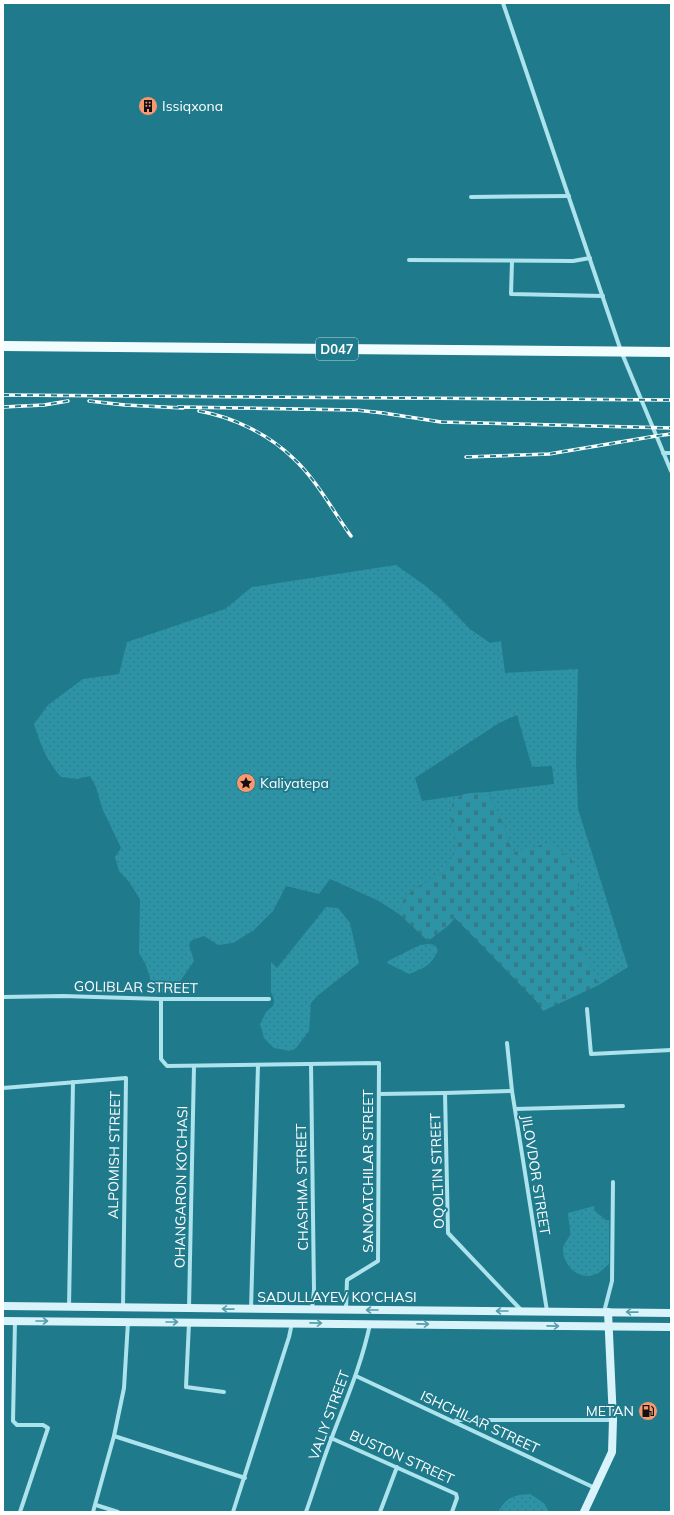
<svg xmlns="http://www.w3.org/2000/svg" width="674" height="1515" font-family="Mulish,sans-serif">
  <style>
    .grass { fill: url(#grass-dots) }
    .cemetery { fill: url(#cemetery-stones) }
    .lines { fill: none; stroke-linecap: round; stroke-linejoin: round }
    .street { stroke: #ace3ec; stroke-width: 4 }
    .secondary { stroke: #d8f3f9; stroke-width: 8 }
    .primary { stroke: #f1fcff; stroke-width: 10 }
    .rail-casing { stroke: #fff; stroke-width: 3.5 }
    .rail { stroke: #1f7a8c; stroke-width: 2; stroke-dasharray: 6; stroke-linecap: butt }
    .oneway { stroke: #569ead }
    .labels { text-anchor: middle; stroke-width: 4; stroke-linejoin: round; paint-order: stroke }
    .shield { fill: #1f7a8c; stroke: #bcd7dc; stroke-width: 1 }
    .shield-label { font-size: 13px; font-weight: bold; fill: #fff }
    .poi-label { font-size: 14px; fill: #fff; stroke: #1f7a8c; text-anchor: start }
    .street-label { font-size: 14px; fill: #fff; stroke: #1f7a8c }
  </style>
  <defs>
    <pattern id="grass-dots" width="8" height="8" patternUnits="userSpaceOnUse"><rect width="8" height="8" fill="#2c94a6"/><path d="M2 2h.1M6 6h.1" fill="none" stroke="#377b86" stroke-width="1.8" stroke-linecap="round"/></pattern>
    <pattern id="cemetery-stones" width="16" height="16" patternUnits="userSpaceOnUse"><rect width="16" height="16" fill="#2c94a6"/><path d="M2 7V4a2 2 0 0 1 4 0v3zM10 15v-3a2 2 0 0 1 4 0v3z" fill="#377b86"/></pattern>
  </defs>
  <rect width="100%" height="100%" fill="#1f7a8c"/>
  <g class="grass">
    <path d="M396,565l31,22 14,12 29,30 20,14 11,-2 4,32 73,-4 -2,94 2,46 50,158 -29,18c-10,-21 -27,-51 -25,-75 1,-9 4,-18 5,-27l-63,-31 -5,1c-3,-22 -14,-42 -23,-61l66,-8 -2,-18 -20,1 -15,-52 -18,8 -84,55 7,23 41,-6c-19,15 -11,30 -5,49l-14,28 -30,17 -10,10 -5,15 -22,-14 -47,-21 -11,15 -33,-8 -13,25 -19,19 -21,13 -15,2 -14,-9 -12,4 -3,5 5,16 -20,29 -19,4 -9,-29 -7,-12 1,-54 -11,-17 -10,-11 -4,-14 6,-9 -19,-40 -6,-21 -6,-11 -13,3 -16,-2c-14,-15 -21,-34 -27,-53l14,-19 35,-26 36,-5 8,-32 98,-33 27,-22z"/>
    <path d="M326,907l12,1 12,15 9,40 -42,33 -6,7 -2,28 -13,17 -6,3 -16,-3 -10,-10 -4,-14 6,-12 7,-6 1,-7 -3,-7v-30l6,6z"/>
    <path d="M429,944l6,1 3,5c-7,16 -14,18 -29,24l-22,-11 1,-2 32,-16z"/>
    <path d="M594,1206l1,5 11,9h3v44c-4,3 -10,10 -15,11 -17,5 -31,-10 -31,-26 0,-5 5,-9 7,-14 1,-5 -2,-16 -2,-22z"/>
    <path d="M530,1494l14,9 5,9h-51c9,-15 15,-17 32,-18z"/>
  </g>
  <path class="cemetery" d="M488,792c9,19 20,39 23,61l37,-10 24,17 7,23 -5,28 2,15 6,23 17,36 -56,26 -6,-9 -82,-84 -7,8 -20,15 -29,-27 5,-15 10,-10 30,-17 14,-28c-4,-14 -16,-40 4,-49 7,-3 18,-2 26,-3z"/>
  <g class="lines">
    <g class="street">
      <path d="M503,3l118,348 50,120"/>
      <path d="M471,197l98,-1"/>
      <path d="M409,260l164,1 17,-3"/>
      <path d="M512,261l-1,33 92,2"/>
      <path d="M663,453h8"/>
      <path d="M3,997l60,-1 98,3h108"/>
      <path d="M161,999v60l6,7 212,-3 -1,198 -31,19 -1,29"/>
      <path d="M587,1009l4,45 80,-4"/>
      <path d="M507,1043l5,48 35,220"/>
      <path d="M311,1064l3,226 -2,19"/>
      <path d="M3,1088l123,-10 -3,229"/>
      <path d="M512,1091l-67,2 3,140 74,78"/>
      <path d="M379,1094l66,-1"/>
      <path d="M515,1109l108,-3"/>
      <path d="M69,1307l4,-225"/>
      <path d="M189,1308l5,-242"/>
      <path d="M251,1309l7,-244"/>
      <path d="M604,1312l8,-31 1,-99"/>
      <path d="M15,1321l-2,100 4,4h26l5,3 -28,84"/>
      <path d="M189,1323l-3,64 38,5"/>
      <path d="M356,1376l239,112"/>
      <path d="M456,1420h157"/>
      <path d="M114,1436l131,42"/>
      <path d="M331,1438l125,56 1,4 -5,14"/>
      <path d="M96,1505l22,7"/>
      <path d="M93,1512l21,-76 10,-48 4,-66"/>
      <path d="M233,1512l56,-175 3,-14"/>
      <path d="M306,1512c9,-25 16,-50 26,-75 14,-37 30,-74 38,-113"/>
      <path d="M380,1512l17,-45"/>
    </g>
    <g class="secondary">
      <path d="M3,1306l668,7"/>
      <path d="M3,1321l668,6"/>
      <path d="M584,1512l28,-60 1,-32 -5,-108"/>
    </g>
    <path class="primary" d="M3,346l668,6"/>
    <g class="rail-casing">
      <g id="rail">
        <path d="M3,395l668,5"/>
        <path d="M89,401l36,4 58,3"/>
        <path d="M3,407l41,-2 24,-4"/>
        <path d="M178,407l178,3 27,3 58,9 230,6"/>
        <path d="M199,411c34,6 69,23 94,47 23,21 40,53 58,78"/>
        <path d="M466,457l83,-3 107,-18 15,-2"/>
      </g>
    </g>
    <use href="#rail" class="rail"/>
  </g>
  <defs><path id="oneway-shaft" d="M-6 0H5M1.5-3L5.5 0L1.5 3" fill="none" stroke-width="1.6" stroke-linecap="round" stroke-linejoin="round"/></defs>
  <g class="oneway">
    <use href="#oneway-shaft" transform="translate(228 1309) rotate(-179)"/>
    <use href="#oneway-shaft" transform="translate(372 1310) rotate(-180)"/>
    <use href="#oneway-shaft" transform="translate(502 1311) rotate(-180)"/>
    <use href="#oneway-shaft" transform="translate(632 1312) rotate(-179)"/>
    <use href="#oneway-shaft" transform="translate(42 1321)"/>
    <use href="#oneway-shaft" transform="translate(172 1322)"/>
    <use href="#oneway-shaft" transform="translate(316 1323) rotate(1)"/>
    <use href="#oneway-shaft" transform="translate(423 1324) rotate(1)"/>
    <use href="#oneway-shaft" transform="translate(553 1326) rotate(1)"/>
  </g>
  <defs>
    <g id="building-disc" transform="scale(1)"><circle r="9.5" fill="#fa976c" stroke="#1f7a8c"/><path d="M-4-6H4V6H1V3H-1V6H-4ZM-2.5-4.3h1.7v1.8h-1.7ZM.8-4.3h1.7v1.8H.8ZM-2.5-1h1.7V.8h-1.7ZM.8-1h1.7V.8H.8Z" fill="#111"/></g>
    <g id="sight-disc" transform="scale(1)"><circle r="9.5" fill="#fa976c" stroke="#1f7a8c"/><path d="M0-6L1.8-2.2L6-1.7L2.9 1.2L3.7 5.4L0 3.3L-3.7 5.4L-2.9 1.2L-6-1.7L-1.8-2.2Z" fill="#111"/></g>
    <g id="fuel-disc" transform="scale(1)"><circle r="9.5" fill="#fa976c" stroke="#1f7a8c"/><path d="M-5.5-6h7V0h2V4h1.3V-2.5L3-4.5l.8-.8L6-3V5H2.5V1h-1V6h-7ZM-4.2-4.7v3.2H.2V-4.7Z" fill="#111"/></g>
  </defs>
  <g fill-rule="evenodd">
    <use href="#building-disc" x="148" y="106"/>
    <use href="#sight-disc" x="246" y="783"/>
    <use href="#fuel-disc" x="648" y="1411"/>
  </g>
  <g class="labels">
    <rect class="shield" x="316" y="338" width="42" height="22" rx="3"/>
    <g class="shield-label">
      <text x="337" y="354">D047</text>
    </g>
    <g class="poi-label">
      <text x="162" y="111">Issiqxona</text>
      <text x="260" y="788">Kaliyatepa</text>
      <text x="634" y="1416" text-anchor="end">METAN</text>
    </g>
    <g class="street-label">
      <text transform="translate(136 987) rotate(1)" y="5">GOLIBLAR STREET</text>
      <text transform="translate(114 1155) rotate(-89)" y="5">ALPOMISH STREET</text>
      <text transform="translate(368 1171) rotate(-90)" y="5">SANOATCHILAR STREET</text>
      <text transform="translate(437 1171) rotate(-92)" y="5">OQOLTIN STREET</text>
      <text transform="translate(536 1175) rotate(81)" y="5">JILOVDOR STREET</text>
      <text transform="translate(181 1187) rotate(-89)" y="5">OHANGARON KO'CHASI</text>
      <text transform="translate(302 1187) rotate(-91)" y="5">CHASHMA STREET</text>
      <text x="337" y="1302">SADULLAYEV KO'CHASI</text>
      <text transform="translate(329 1415) rotate(-70)" y="5">VALIY STREET</text>
      <text transform="translate(480 1422) rotate(25)" y="5">ISHCHILAR STREET</text>
      <text transform="translate(402 1457) rotate(24)" y="5">BUSTON STREET</text>
    </g>
  </g>
  <rect width="674" height="1515" fill="none" stroke="#ffffff" stroke-width="8"/>
</svg>
